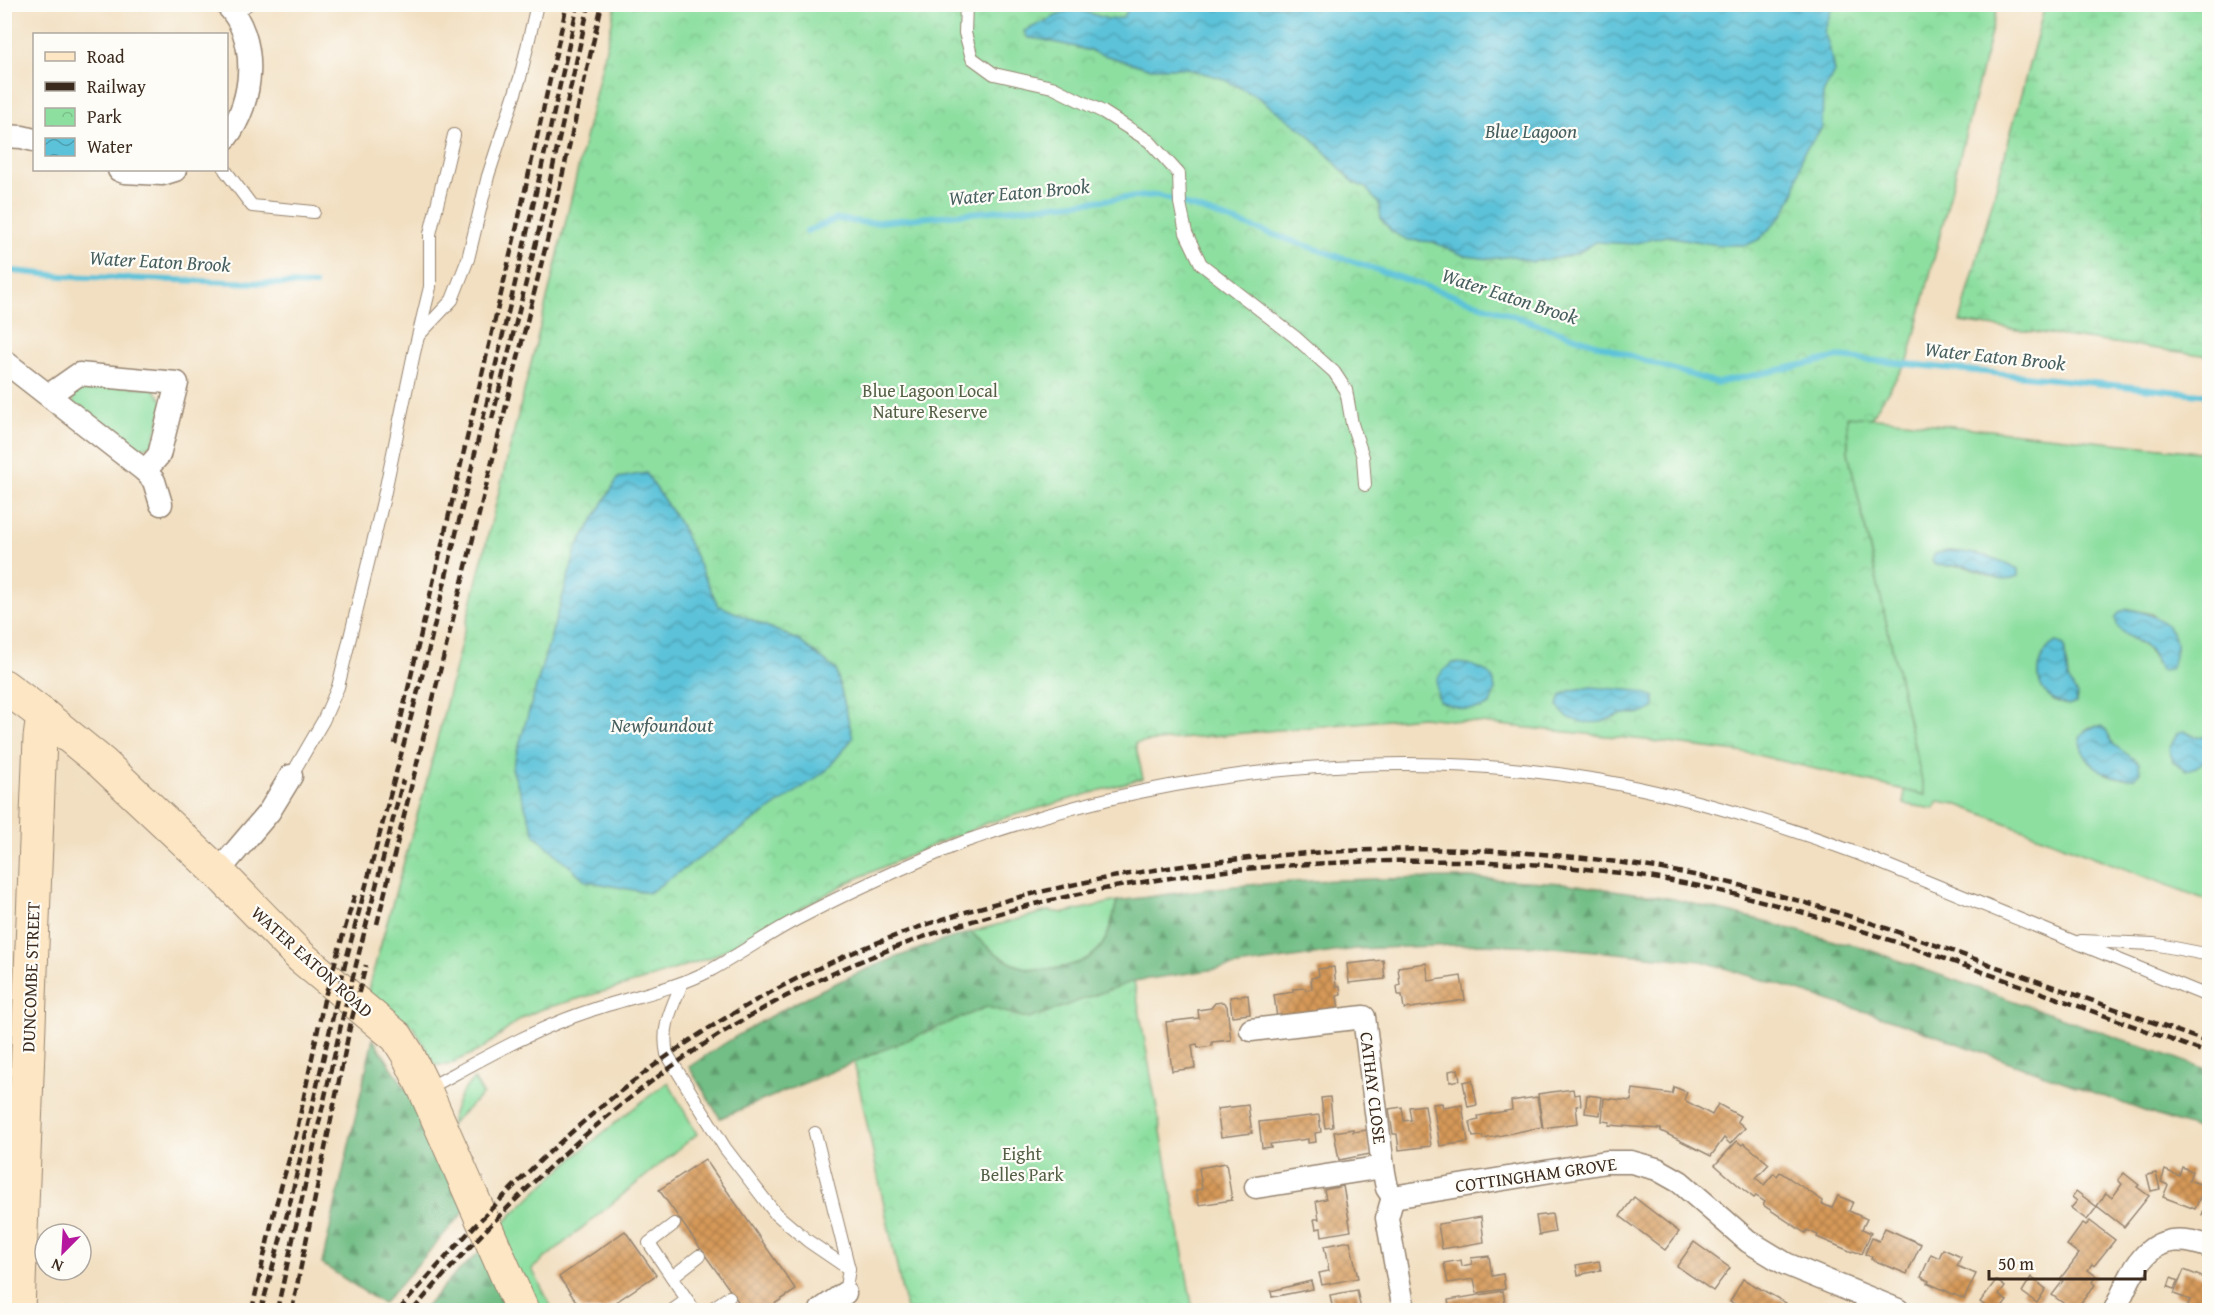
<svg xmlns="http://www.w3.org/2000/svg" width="2214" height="1315" font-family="'Gentium Book Plus',serif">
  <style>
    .green { fill: #8ddfa0; stroke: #64845f; stroke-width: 1.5; fill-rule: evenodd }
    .forest { fill: url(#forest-firs); stroke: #567452; stroke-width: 1.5 }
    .wetland { fill: url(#wetland-marsh); stroke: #64845f; stroke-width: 1.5 }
    .park { fill: url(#park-crowns); stroke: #64845f; stroke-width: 1.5 }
    .water { fill: url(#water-waves); stroke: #4c767c; stroke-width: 1.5 }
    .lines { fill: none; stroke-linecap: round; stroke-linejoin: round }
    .stream { stroke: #5cc2d9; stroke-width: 6 }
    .building { fill: url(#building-cross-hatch) }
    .lane-casing { stroke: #968470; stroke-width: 14 }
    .street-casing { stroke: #968470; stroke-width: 25 }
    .secondary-casing { stroke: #968470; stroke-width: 35 }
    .lane { stroke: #fff; stroke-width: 12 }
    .street { stroke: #fff; stroke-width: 22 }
    .secondary { stroke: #fce6c4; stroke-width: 33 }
    .rail { stroke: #3b2a1e; stroke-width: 4.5; stroke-dasharray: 9 4.5; stroke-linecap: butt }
    .labels { text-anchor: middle; stroke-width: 4.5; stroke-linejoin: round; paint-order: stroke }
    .park-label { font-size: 18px; fill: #546045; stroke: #fdfcf7 }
    .street-label { font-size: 18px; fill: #3b2a1e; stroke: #fdfcf7 }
    .water-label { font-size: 20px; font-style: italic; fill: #475f5f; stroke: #fdfcf7 }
  </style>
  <defs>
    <pattern id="forest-firs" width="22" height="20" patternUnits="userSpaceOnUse" patternTransform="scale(1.5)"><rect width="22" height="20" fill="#72be86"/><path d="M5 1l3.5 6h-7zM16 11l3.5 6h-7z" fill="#5f9b6d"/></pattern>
    <pattern id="wetland-marsh" width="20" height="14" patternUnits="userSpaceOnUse" patternTransform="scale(1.5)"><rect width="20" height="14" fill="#8ddfa0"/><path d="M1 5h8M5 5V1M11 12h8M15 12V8" fill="none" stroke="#7bc089"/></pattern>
    <pattern id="park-crowns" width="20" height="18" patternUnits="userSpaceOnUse" patternTransform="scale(1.5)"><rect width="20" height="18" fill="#8ddfa0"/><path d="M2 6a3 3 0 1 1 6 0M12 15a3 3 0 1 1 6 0" fill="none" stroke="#7bc089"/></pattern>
    <pattern id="water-waves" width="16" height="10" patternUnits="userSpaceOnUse" patternTransform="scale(1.5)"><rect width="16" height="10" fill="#5cc2d9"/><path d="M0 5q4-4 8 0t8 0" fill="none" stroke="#4d9eaf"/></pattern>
    <pattern id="building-cross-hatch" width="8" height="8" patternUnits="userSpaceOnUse" patternTransform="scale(1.5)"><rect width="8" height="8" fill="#d69958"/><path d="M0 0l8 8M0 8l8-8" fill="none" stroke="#af7d48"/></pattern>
  </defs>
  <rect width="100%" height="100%" fill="#fdfcf7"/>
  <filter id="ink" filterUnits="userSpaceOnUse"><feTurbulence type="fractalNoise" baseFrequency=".0167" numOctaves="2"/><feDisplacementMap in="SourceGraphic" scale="12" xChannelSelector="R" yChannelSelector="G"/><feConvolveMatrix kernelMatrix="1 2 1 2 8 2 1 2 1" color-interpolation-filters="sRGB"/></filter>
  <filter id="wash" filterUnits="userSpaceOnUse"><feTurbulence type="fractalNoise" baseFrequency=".008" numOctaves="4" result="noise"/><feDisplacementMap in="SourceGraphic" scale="24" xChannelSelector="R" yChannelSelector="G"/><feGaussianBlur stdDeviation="1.35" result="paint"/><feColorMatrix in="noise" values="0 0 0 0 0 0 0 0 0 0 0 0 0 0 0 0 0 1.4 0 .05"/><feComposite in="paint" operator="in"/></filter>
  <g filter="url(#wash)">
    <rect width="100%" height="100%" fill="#f2dfc1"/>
    <g class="green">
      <path d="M76,383l77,5 11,14 -11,43 -20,6 -61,-47z"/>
      <path d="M1847,415l362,38v284h-14l-11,-6 21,31 4,-4v143l-253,-97 -18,-3 -4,8 -30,-5v-14l21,5 -77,-343zM1948,551c25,1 48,6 69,18l-19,9 -35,-12h-16l-12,-12zM2129,609l23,5 23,26 -2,22 -17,1c-6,-15 -16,-20 -30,-28zM2064,645l4,34 8,24 -8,3 -16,-7zM2101,726l5,4 7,15 26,19 -5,14h-13l-15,-4 -21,-44 5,-3z"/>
      <path d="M1117,901c-4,16 -7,35 -18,48 -7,8 -19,14 -28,16 -44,14 -69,-3 -100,-33l77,-21 17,2z"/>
      <path d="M474,1079l9,15 -30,28 -4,7c5,-21 9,-35 25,-50z"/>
      <path d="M668,1082l29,52 -165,135 21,41h-23l-36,-77c54,-56 112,-105 174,-151z"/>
    </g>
    <g class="forest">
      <path d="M1469,878l94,5 106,15 87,21 85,24 14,2 354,125 1,63 -55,-18 -250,-91 -203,-63 -160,-15 -60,-2 -127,5 -221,32 -105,38 -42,-12 -267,111 -31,-51c85,-59 183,-106 282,-135 31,30 56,47 100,33 9,-2 21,-8 28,-16 11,-13 14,-32 18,-48 40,-5 79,-11 119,-15 78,-7 155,-8 233,-8z"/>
      <path d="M373,1039l48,73 47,95 -85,97 -61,-40z"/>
      <path d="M482,1250l27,60h-86l28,-32z"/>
    </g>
    <path class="wetland" d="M2045,5h164v351l-249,-34z"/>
    <g class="park">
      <path d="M616,5h1382l-89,353 -38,60 -24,-2 1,36 77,343 -172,-41 -108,-14 -223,-23 -287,26 8,35 -159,46 -26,13 -2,-2 -107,47 -135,74 -70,24 -105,30 -17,8 -40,31 -34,16h-13l-21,-37 -10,-9 -17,-3 -22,-15 62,-221 130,-521z"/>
      <path d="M1134,981l59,329h-287l-52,-248 133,-55 42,12z"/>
    </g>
    <g class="water">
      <path d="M1130,5h703l-9,27 5,13 5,27 -11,22 -1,34 -19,25 -8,38 -11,22 -24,26 -13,6h-29l-52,-9 -34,8 -36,-2 -18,11 -19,5 -27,4 -19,-6 -23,3 -25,-3 -32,-14 -25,-2 -16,-8 -11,-13 -2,-15 -13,-16 -13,-6 -45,-48 -52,-38 -35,-18 -36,-10h-37l-72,-21 -37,-8 -11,-1 -4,-7 49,-23 35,11 14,-1 9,-12z"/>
      <path d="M646,473l34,51 38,81 80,35 38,30 17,68 -27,33 -177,122 -63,-12 -51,-46 -23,-66 65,-222 41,-69z"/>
      <path d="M1948,551c25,1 48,6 70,18v7c-19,9 -35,-7 -54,-10 -10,-1 -19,0 -29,-1l-3,-5 3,-6z"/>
      <path d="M2128,609c33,6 61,23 42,60l-9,1 -9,-17 -9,-9 -17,-9 -8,-8 -3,-9 5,-6z"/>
      <path d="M2057,642l7,3 4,34 9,16 -1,8 -8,3c-9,-4 -18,-7 -24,-15 -11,-15 -3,-44 13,-49z"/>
      <path d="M1452,663c17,0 28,3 41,14l2,13 -5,15c-18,9 -33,3 -51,-4 -5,-20 -4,-24 13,-38z"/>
      <path d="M1592,687l46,4 17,6v10c-13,10 -22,5 -37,8 -6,2 -12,6 -18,7 -16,2 -35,-1 -42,-16l3,-11 11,-5z"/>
      <path d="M2101,726l5,4 8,15 25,18 1,9 -6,6c-10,0 -19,0 -28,-5 -22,-10 -43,-44 -5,-47z"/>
      <path d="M2184,731l11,6h14v21l-13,9 -10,3 -13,-9 -4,-11 8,-17z"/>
    </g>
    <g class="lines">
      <g class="stream">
        <path d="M807,231l30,-12 31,4 289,-28 489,166 71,22 122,-26 371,38"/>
        <path d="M4,270l59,6 252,9"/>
      </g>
    </g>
    <g id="blocks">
      <g class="building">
        <path d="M1383,960l2,19 -36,4 -2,-19z"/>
        <path d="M1426,963l3,18 32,-5 4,24 -61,9 -2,-14h-4l-1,-9 3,-1 -2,-18z"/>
        <path d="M1334,967l2,19h4l1,9 -4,1 2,13 -62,9 -3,-23 19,-3v-3l12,-1 1,2 6,-1 -1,-11 8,-2 -1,-7z"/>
        <path d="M1248,995l2,19 -18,2 -2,-19z"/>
        <path d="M1223,1002l4,4 4,34 -19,2v4l-14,2 -1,-4 -5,1 3,23 -23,3 -6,-49 33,-4 -1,-8 13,-2 4,-5z"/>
        <path d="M1458,1069l2,11 -10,2 -1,-11z"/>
        <path d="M1472,1080l5,25 -9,2 -5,-25z"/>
        <path d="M1674,1087l13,5 -3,8 28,15 6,-11 22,12 -3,5 8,7 -15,16 -6,-6 -13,18 -50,-25v-2l-52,-4 1,-3 -8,-1 2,-23 27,3 2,-12 39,5z"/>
        <path d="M1573,1089l1,6 6,-1 1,11 -5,1 2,17 -35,5 -5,-34z"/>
        <path d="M1587,1095l15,2 -2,18 -15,-2z"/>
        <path d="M1330,1097l3,30 -8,1 -4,-30z"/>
        <path d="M1537,1097l5,30 -59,12 -1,-3 -9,1 -3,-15 9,-2 -1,-4 34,-6 -1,-9z"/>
        <path d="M1442,1103l1,5 19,-3 6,37 -28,4 -7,-42z"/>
        <path d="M1248,1105l4,28 -31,4 -4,-28z"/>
        <path d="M1425,1105l6,41 -32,4 -2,-16h-4l-4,-25 13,-2 2,14 7,-1 -2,-13z"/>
        <path d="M1319,1115l2,17 -6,1 1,9 -8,1v-4l-38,5 1,3 -9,1 -3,-26z"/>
        <path d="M1353,1129v3l14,-2 3,24 -31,6 -5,-28z"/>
        <path d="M1737,1141l5,4 2,-2 25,21 -13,14 8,7 10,-12 3,3 3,-4 43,29 -1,3 10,4 6,-12 15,6 -4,9 18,8 -5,10 9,4 -9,21 -9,-3 -1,1 -35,-15 1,-2 -11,-5 -2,3 -42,-28 2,-3 -9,-6 -2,2 -9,-7 -30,-26z"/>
        <path d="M705,1159l91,131 -31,20h-21l-85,-120z"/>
        <path d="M1226,1163l6,37 -33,5 -3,-15 6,-1 -3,-21z"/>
        <path d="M2182,1167l10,4 -3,9 16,6 -10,23 -32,-12 5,-12 -7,-3 4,-12 14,6z"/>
        <path d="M2124,1173l15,12 -2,2 12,9 -25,31 -27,-21 9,-13 6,5 10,-14 -4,-4z"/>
        <path d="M2156,1173l4,16 -9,2 -4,-16z"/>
        <path d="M1343,1186l8,45 -29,5 -1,-8 -5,1 -2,-10h5l-3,-18 10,-2 -2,-9z"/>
        <path d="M2076,1191l21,16 -10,13 -16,-12 6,-7 -5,-4z"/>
        <path d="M2209,1195h1v23l-8,-3z"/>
        <path d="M1634,1197l45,35 -14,18 -45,-34z"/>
        <path d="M1552,1214l3,18 -16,3 -3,-19z"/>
        <path d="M1481,1217l3,25 -42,7 -4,-25z"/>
        <path d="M2090,1221l25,19 -21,26 -2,-2 -4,6 8,6 -4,6 3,3 -20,25h-2l-21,-15 11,-14 -3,-2 19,-25 -12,-9 16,-22 3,2z"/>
        <path d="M1885,1228l36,16 -14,30 -36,-15 1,-2 -7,-3 7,-16 7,3z"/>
        <path d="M625,1231l31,44 -52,35h-22l-23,-33z"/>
        <path d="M1350,1241l8,37 -36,7 -3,-12 10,-2 -5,-25z"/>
        <path d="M1694,1242l36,26 -17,23 -36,-25z"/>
        <path d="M1943,1249l18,8 -4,9 19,8 -12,25 -36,-16 1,-2 -8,-4 10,-23 8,4z"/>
        <path d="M1489,1256l3,20 11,-2 2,15 -28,4 -3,-14 -26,4 -4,-20 17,-3 1,6 10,-2 -1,-6z"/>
        <path d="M1599,1261l2,9 -23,5 -2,-10z"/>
        <path d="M2184,1270l26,10v17l-8,13 -15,-2 3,-8 -16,-6z"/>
        <path d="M2031,1277l15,12 -9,14 -15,-11z"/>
        <path d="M2171,1278l7,3 -4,8 -6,-2z"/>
        <path d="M1743,1279l43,24 -4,7h-35l-17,-8z"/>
        <path d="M1996,1280l9,7 -6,8 8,6 -7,9h-8l-12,-8z"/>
        <path d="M1311,1281l2,8 -41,8 -1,-6z"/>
        <path d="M1357,1290l4,20h-28l-3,-15z"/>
        <path d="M1503,1291l3,19h-56l-2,-10z"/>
      </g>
    </g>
  </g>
  <g filter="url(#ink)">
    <use href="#blocks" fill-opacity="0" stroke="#968470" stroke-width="1.5"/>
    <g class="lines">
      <g class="lane-casing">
        <g id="lane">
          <path d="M966,4l-1,29 7,25 22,16 58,13 51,25 46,29 30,33 1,29 6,30 15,31 94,73 39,35 12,18 6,34 11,33 2,28"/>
          <path d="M235,14l13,-10"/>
          <path d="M225,170l27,36 62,6"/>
          <path d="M419,335l33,-35 16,-41 20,-83 32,-98 17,-74"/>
          <path d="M291,776l32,-55 15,-34 45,-186 31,-148 16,-66v-53l24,-99"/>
          <path d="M2081,941l73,3 56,11"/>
          <path d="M682,983c-10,25 -21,43 -15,71l58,94 50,65 33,28 41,28"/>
          <path d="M425,1090c54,-29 106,-60 164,-79 40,-14 84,-21 122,-41 31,-17 60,-38 92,-54 38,-20 77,-38 116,-55 19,-8 37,-17 56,-23 197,-69 416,-93 622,-58 90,16 177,42 262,74l351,143"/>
          <path d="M815,1133l34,136 -4,24"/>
          <path d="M674,1224l-25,19 45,67"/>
          <path d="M672,1277l27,-21"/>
          <path d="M673,1310l14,-10"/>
          <path d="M710,1310l19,-13"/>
        </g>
      </g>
      <g class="street-casing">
        <g id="street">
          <path d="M226,4c33,34 29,97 0,134"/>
          <path d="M4,136l18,1 12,3"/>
          <path d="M119,170l5,2 38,2 13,-4"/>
          <path d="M4,361l141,110 9,10 7,23"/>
          <path d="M49,395l30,-21 98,9 -18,72 -14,16"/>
          <path d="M218,872l51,-60 22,-36"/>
          <path d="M1251,1030l113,-13 19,150 4,21 6,9"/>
          <path d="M1256,1187l127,-20"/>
          <path d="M821,1310l24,-17"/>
          <path d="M1404,1310l-17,-92 6,-21 213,-35h25l26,7 23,13 68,59 38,23 112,46"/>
          <path d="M2115,1310c20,-45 35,-86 95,-63"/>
        </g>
      </g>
      <g class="secondary-casing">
        <g id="secondary">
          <path d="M4,686l39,29 59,48 116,109 83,85 96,80 10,16 18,37 97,220"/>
          <path d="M18,1310l22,-572 3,-23"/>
        </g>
      </g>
      <use href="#lane" class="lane"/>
      <use href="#street" class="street"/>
      <use href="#secondary" class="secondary"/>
      <g class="rail">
        <path d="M492,419l47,-189 50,-226"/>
        <path d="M395,744l122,-518 50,-222"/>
        <path d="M377,924l172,-691 53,-229"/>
        <path d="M252,1310l22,-98 22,-77 28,-135 31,-106"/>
        <path d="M261,1310l28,-103 57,-247 80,-299 102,-433 50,-224"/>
        <path d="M277,1310l66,-294 60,-236"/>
        <path d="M292,1310l59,-288 15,-57"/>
        <path d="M399,1310c95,-110 199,-215 325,-291 172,-105 360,-147 558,-164 139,-11 280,-7 417,21 101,21 198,55 295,90 72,25 144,51 216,77"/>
        <path d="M413,1310c93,-107 194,-206 315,-281 182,-111 392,-156 602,-166 122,-6 244,-1 364,22 81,17 159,42 237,69 93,32 186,66 279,100"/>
      </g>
    </g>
  </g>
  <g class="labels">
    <g class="park-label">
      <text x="930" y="397">Blue Lagoon Local<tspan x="930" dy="21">Nature Reserve</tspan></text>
      <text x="1022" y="1160">Eight<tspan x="1022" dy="21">Belles Park</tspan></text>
    </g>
    <g class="street-label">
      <text transform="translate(312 962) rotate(42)" y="6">WATER EATON ROAD</text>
      <text transform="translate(31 977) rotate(-88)" y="6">DUNCOMBE STREET</text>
      <text transform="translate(1373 1088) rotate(83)" y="6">CATHAY CLOSE</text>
      <text transform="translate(1536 1175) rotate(-8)" y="6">COTTINGHAM GROVE</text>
    </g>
    <g class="water-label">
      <text x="1531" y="138">Blue Lagoon</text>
      <text transform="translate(1019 192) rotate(-5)" y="7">Water Eaton Brook</text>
      <text transform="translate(160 261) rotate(3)" y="7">Water Eaton Brook</text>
      <text transform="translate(1510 296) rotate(18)" y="7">Water Eaton Brook</text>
      <text transform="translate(1995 356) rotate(6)" y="7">Water Eaton Brook</text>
      <text x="662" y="732">Newfoundout</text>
    </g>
  </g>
  <rect width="2214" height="1315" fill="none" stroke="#fdfcf7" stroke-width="24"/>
  <rect x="33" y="33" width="195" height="138" fill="#fdfcf7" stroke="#afa8a0" stroke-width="1.5"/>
  <rect x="45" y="52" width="30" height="9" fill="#fce6c4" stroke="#afa8a0" stroke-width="1.5"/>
  <text x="87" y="63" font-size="18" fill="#3b2a1e">Road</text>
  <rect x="45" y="82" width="30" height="9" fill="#3b2a1e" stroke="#afa8a0" stroke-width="1.5"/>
  <text x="87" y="93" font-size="18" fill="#3b2a1e">Railway</text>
  <rect x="45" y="108" width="30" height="18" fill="url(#park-crowns)" stroke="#afa8a0" stroke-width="1.5"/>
  <text x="87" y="123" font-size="18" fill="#3b2a1e">Park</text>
  <rect x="45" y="138" width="30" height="18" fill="url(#water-waves)" stroke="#afa8a0" stroke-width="1.5"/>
  <text x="87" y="153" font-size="18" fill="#3b2a1e">Water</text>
  <g transform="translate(63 1252) rotate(204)"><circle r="28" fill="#fdfcf7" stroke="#afa8a0" stroke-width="1.5"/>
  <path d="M0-4.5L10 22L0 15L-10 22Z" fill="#b5179e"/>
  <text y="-9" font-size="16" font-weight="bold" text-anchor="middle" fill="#3b2a1e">N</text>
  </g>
  <path d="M1989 1270v9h156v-9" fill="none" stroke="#3b2a1e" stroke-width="3"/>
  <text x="1998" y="1270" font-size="18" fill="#3b2a1e" stroke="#fdfcf7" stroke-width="4.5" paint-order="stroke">50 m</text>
</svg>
